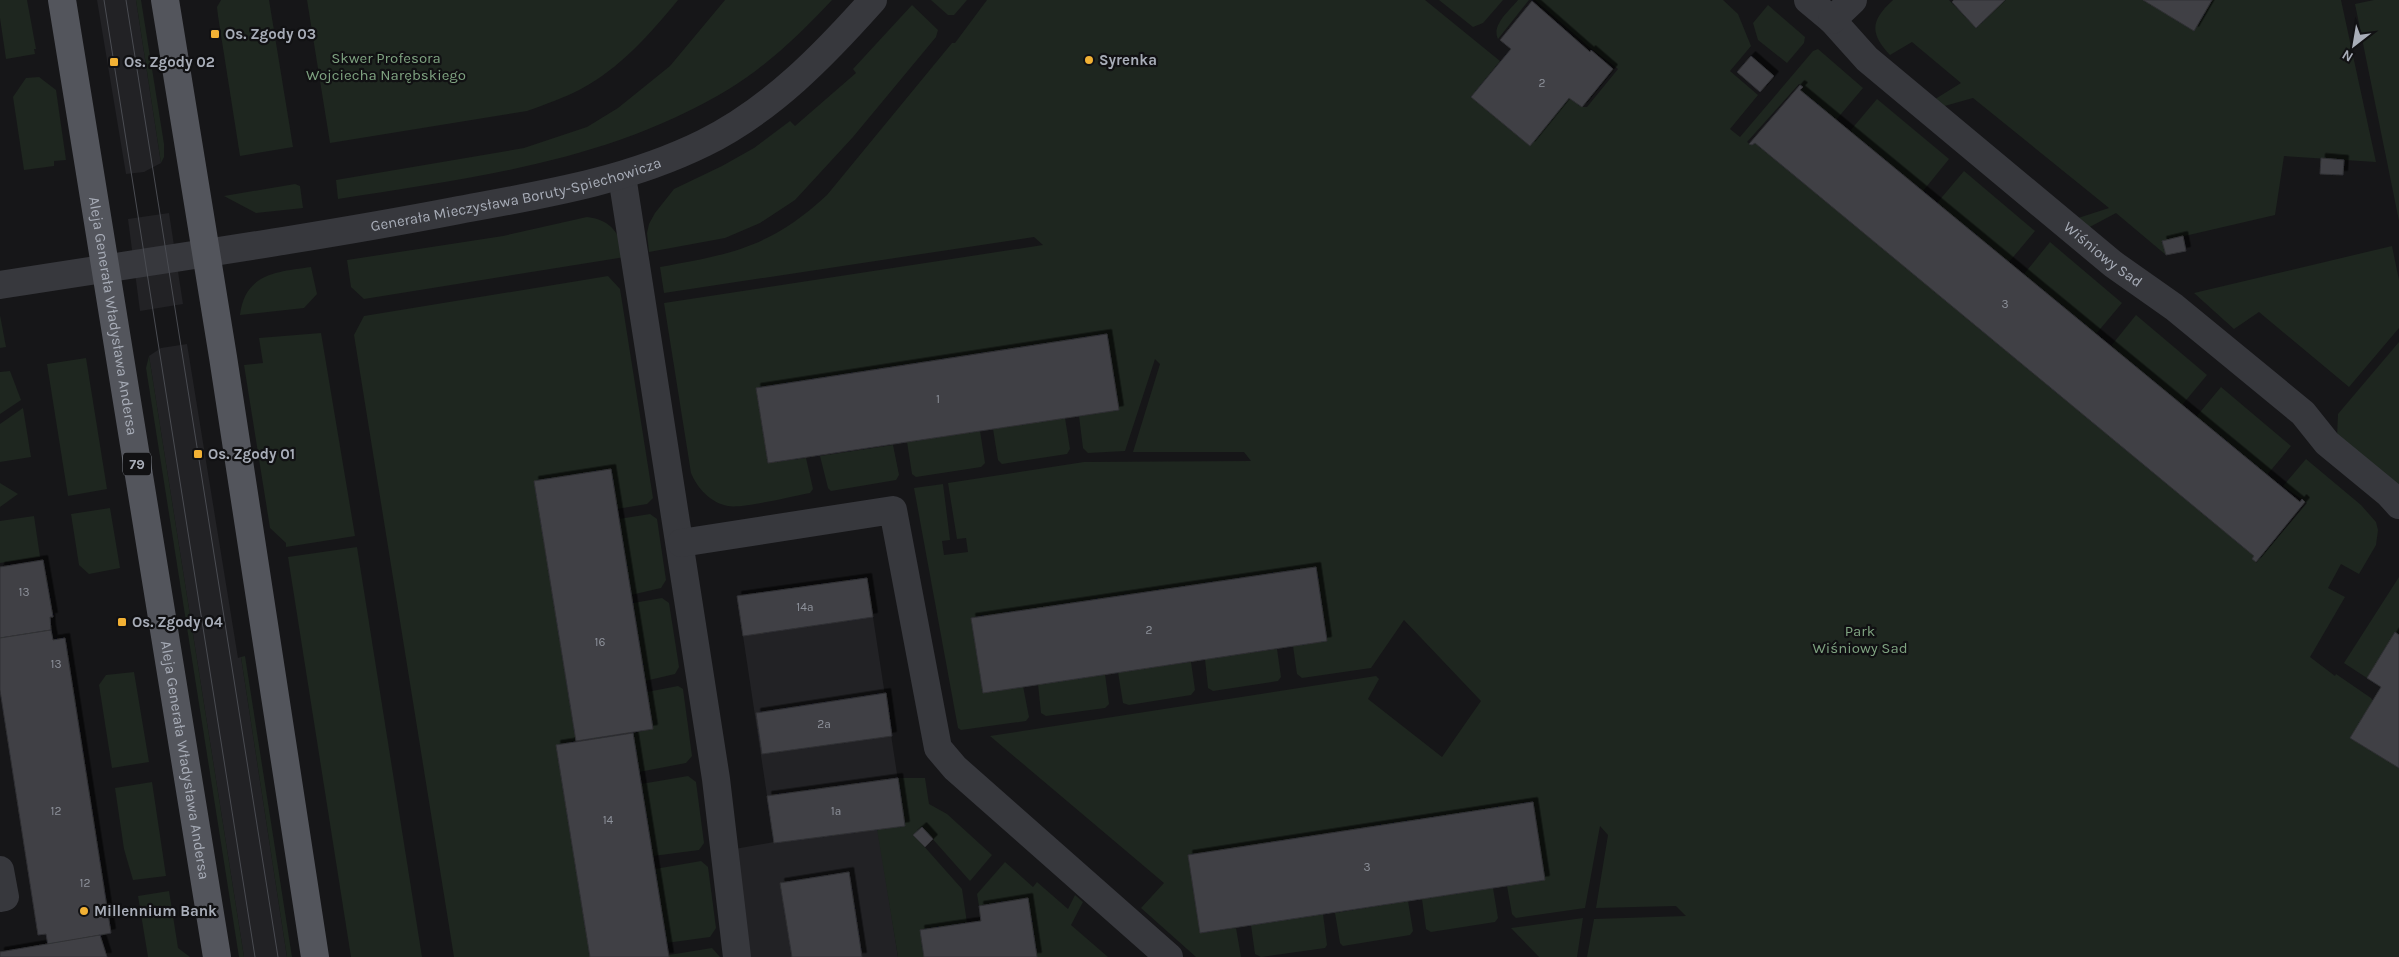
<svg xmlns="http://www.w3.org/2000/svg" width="2399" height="957" font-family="Karla,sans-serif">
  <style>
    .built { fill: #222225 }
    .green { fill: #1e261f }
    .building { fill: #404145; stroke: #303034; filter: url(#shadow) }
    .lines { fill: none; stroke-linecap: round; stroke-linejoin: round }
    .street { stroke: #37383d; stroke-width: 28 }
    .primary { stroke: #53555c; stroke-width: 28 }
    .tram { stroke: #4a4c52; stroke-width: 1 }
    .poi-dot { fill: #f2b134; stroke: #111113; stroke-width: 2 }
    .labels { text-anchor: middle; stroke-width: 4.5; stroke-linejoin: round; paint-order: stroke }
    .number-label { font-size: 12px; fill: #8e929b }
    .shield { fill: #111113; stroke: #7b7e86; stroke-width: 1 }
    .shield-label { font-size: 14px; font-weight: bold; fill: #a8adb8 }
    .poi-label { font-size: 15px; font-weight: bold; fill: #a8adb8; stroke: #111113; text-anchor: start }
    .park-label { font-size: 15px; fill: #7fa381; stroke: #111113 }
    .street-label { font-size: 15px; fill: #a8adb8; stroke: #111113 }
  </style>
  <defs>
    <filter id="shadow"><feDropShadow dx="4.5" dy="-4.5" stdDeviation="0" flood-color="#0009"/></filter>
  </defs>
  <rect width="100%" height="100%" fill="#161618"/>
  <g class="built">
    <path d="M97,0h39l25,163 -17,9 -18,2z"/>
    <path d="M169,213l14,91 -43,7 -12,-92z"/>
    <path d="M187,344l51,314 3,-1 46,300h-43l-95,-601 12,-8z"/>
    <path d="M867,578l38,248 -27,3 20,128h-151l-12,-108 39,-7 -37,-246z"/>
  </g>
  <g class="green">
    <path d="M0,0h27l9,49h-2l1,5 -29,5 -6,-41z"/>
    <path d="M136,0h5l23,144v13l-3,6z"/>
    <path d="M221,0h48l24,147 -53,9 -22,-140 -1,-9z"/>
    <path d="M307,0h371c-27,33 -59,69 -97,89 -17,9 -35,15 -54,22l-197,32z"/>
    <path d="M725,0h107c-30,32 -65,66 -103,89 -121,73 -254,88 -391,110l-2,-19 188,-32 63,-21 31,-19 52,-42z"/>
    <path d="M931,0h36l-13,15h-6z"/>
    <path d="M987,0h438l75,61 -29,36 59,49 39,-48 13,9h5l31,-38 -29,-22 -54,-47h188l15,14 13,32 -21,25 28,24 -28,34 10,8 73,-86 5,-2 45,39 -27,32 -36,-30 3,-3 -4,-3 -52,58 5,3 3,-2 499,413 2,7 51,-60 -24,-17 23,-27 55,46 15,17 2,8 -2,15 -17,29 -18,-10 -13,24 17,9 -35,60 25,19 1,-2 35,24 2,3 -23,37 49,30v189h-812l7,-38 92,-3 -10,-10 -80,2 12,-73 -8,-9 -15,82 -69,10 -4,-4 -5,-28 38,-6 -12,-78 -345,53 12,78 36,-5 5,29h-45l-55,-49 23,-25 -174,-147 386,-60 3,3 -11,20 74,58 39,-56 -77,-81 -33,48 -69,10 -5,-4 -4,-28 34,-5 -11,-74 -345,51 12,75 40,-7 6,31 -3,4 -65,9 -3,-2 -44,-240 29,-4 7,56 -8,1 2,14 24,-3 -2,-14 -9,1 -9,-56 136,-21 167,-1 -7,-9h-111l27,-88 -5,-5 -30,92 -37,2 -5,-5 -4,-32 40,-6 -12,-76 -351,54 12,75 38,-5 7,31 -3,4c-17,3 -68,16 -82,13 -17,-3 -31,-18 -37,-33l-27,-170 379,-58 -9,-8 -370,56 -4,-26c72,-13 111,-20 167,-72l125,-152h3z"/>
    <path d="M1439,0h64l-20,23 -10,4z"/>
    <path d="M1518,0h11l-31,39c-7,-14 12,-29 20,-39z"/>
    <path d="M1893,0h56l27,28 29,-28h138l51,30 18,-30h129l35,162 -92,-6 -9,59 -112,26 3,14 -50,-42 -30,16 -11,-10 34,-11 -136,-110 -32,9 -9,-6 29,-18 -49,-41 -22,13c-21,-22 -19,-35 3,-55z"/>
    <path d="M2374,0h25v221l-44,-217z"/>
    <path d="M912,5l26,25 -2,7 -83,100 -58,63 -35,23 -35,15 -76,14 -2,-19 2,-9 6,-11 19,-24 48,-23 32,-18 36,-27 5,5 61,-53 -3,-4z"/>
    <path d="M1768,5l37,32 -1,6 -17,20 -29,-23 -5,-17z"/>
    <path d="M39,77l17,13 10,70 -12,1v5l-30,4 -11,-73 13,-19z"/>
    <path d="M1877,99l72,60 -26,32 -73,-60z"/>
    <path d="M1964,171l71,60 -26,31 -72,-59z"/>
    <path d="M295,184l5,2 3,22 -47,5 -32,-17z"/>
    <path d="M587,217c25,3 33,17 38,40l-261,42 -13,-12 -4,-27 156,-24z"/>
    <path d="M2050,242l72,61 -26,31 -72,-60z"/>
    <path d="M2392,246l7,34v48l-50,59 -90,-75 -25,17 -40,-36z"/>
    <path d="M311,267l6,27 -13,14 -64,7c5,-42 37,-43 71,-48z"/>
    <path d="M608,276l12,13 33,209 -6,6 -30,5 -6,-40 -77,12 42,260 -19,4 33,212h-136l-100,-622 10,-19z"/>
    <path d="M0,315l6,32 -6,1z"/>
    <path d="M2136,315l71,60 -25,30 -71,-59z"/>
    <path d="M321,333l34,203 -69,11v-4l-16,-15 -26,-163 19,-2 -4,-25z"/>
    <path d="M2399,342v145l-62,-50 1,-23z"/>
    <path d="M149,356l95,601h-5l-93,-589z"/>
    <path d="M86,358l21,131 -39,7 -21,-132z"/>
    <path d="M10,371l11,29 -21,14v-42z"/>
    <path d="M2221,387l70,59 -24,29 -71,-58z"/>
    <path d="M23,408l8,49 -31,5v-38z"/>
    <path d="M1065,418l5,31 -3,5 -65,10 -4,-4 -5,-31z"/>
    <path d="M980,431l5,32 -4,4 -65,10 -4,-3 -5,-32z"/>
    <path d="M893,445l6,30 -3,5 -65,11 -3,-3 -8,-32z"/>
    <path d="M0,483l18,11 -18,13z"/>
    <path d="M110,508l10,60 -31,6 -10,-9 -8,-51z"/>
    <path d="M650,514l7,5 9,61 -5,8 -30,7 -12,-76z"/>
    <path d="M34,516l6,41 -40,6v-42z"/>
    <path d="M357,547l65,410h-71l-63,-400z"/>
    <path d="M2399,577v58l-4,-2 -28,45 -23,-15z"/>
    <path d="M662,598l7,5 10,64 -4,7 -30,7 -12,-78z"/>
    <path d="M1277,649l4,28 -3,4 -65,10 -5,-3 -3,-29z"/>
    <path d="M245,656l47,301h-5l-46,-300z"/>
    <path d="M1191,662l4,28 -4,5 -62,10 -6,-2 -5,-31z"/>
    <path d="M134,672l15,90 -37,6 -13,-83 7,-10z"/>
    <path d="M1105,674l4,30 -4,4 -59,8 -5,-3 -3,-29z"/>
    <path d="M678,686l5,3 9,67 -6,7 -47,9 -6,-39 20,-4 -6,-37z"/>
    <path d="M688,776l8,6 8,61 -5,7 -46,6 -12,-72z"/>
    <path d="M898,778h27l4,26 18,10 45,41 -22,26 -48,-54 -8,8 48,54 5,34 -47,7 4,27h-26l-21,-128 28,-3z"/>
    <path d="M152,782l14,94 -33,4 -9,-31 -9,-61z"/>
    <path d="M701,861l7,6 8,61 -6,9 -44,6 -11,-74z"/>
    <path d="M1005,862l28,25 4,-5 31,27 7,-14 8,7 -12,23 37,32h-71l-9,-59 -49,8 -2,-12z"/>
    <path d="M1493,888l5,30 -3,4 -64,10 -5,-3 -4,-30z"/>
    <path d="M169,891l9,57 12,9h-42l-10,-61z"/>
    <path d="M1408,901l5,30 -3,4 -67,11 -3,-3 -5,-30z"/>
    <path d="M1323,914l4,31 -2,3 -64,9 -6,-3 -4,-29z"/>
    <path d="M1583,918l-6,39h-38l-28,-29z"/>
    <path d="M712,948l8,9h-51v-2z"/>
  </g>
  <g class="building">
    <path d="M1954,0h51l-29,28 -24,-26z"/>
    <path d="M2143,0h69l-18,31z"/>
    <path d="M1532,1l58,51 1,-2 22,19 -31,38 -13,-9 -39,48 -59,-49 40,-48 -11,-9z"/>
    <path d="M1751,56l23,20 -14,16 -23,-20z"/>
    <path d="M1800,85l3,2 -3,3 500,412 2,-3 3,3 -49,60 -4,-3 2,-3 -499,-413 -3,2 -3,-1z"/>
    <path d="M2321,158l23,2 -1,15 -23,-1z"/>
    <path d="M2183,236l3,15 -20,4 -4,-14z"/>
    <path d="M1107,334l12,76 -351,53 -12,-75z"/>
    <path d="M611,469l42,260 -77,12 -42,-260z"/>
    <path d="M43,560l10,57h-3l1,13 -51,8v-71z"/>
    <path d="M1316,567l11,74 -344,52 -12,-75z"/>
    <path d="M867,578l6,39 -130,19 -6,-40z"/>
    <path d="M51,630l2,10 12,-2 46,295 -63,12 -2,-11 -8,1 -38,-245v-52z"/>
    <path d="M2395,632l4,3v133l-49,-30 31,-51 -14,-9z"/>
    <path d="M886,693l6,43 -130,18 -6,-41z"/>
    <path d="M633,733l36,224h-79l-34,-212z"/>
    <path d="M898,778l7,48 -131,17 -7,-47z"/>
    <path d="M1533,802l12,78 -345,53 -12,-78z"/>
    <path d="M922,827l11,12 -8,8 -12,-12z"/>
    <path d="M849,872l13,85h-70l-12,-74z"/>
    <path d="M1028,898l9,59h-113l-4,-27 61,-9 -2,-15z"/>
    <path d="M100,935l7,22h-107v-5z"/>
  </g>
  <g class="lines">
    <g class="street">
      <path id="s1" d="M1808,0l24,20 35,39 246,205 61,43 129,106 24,30 62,51 10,11"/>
      <path d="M1832,20l21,-20"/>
      <path d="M622,176l94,603 21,178"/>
      <path id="s2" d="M0,285c151,-24 303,-45 454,-74 85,-16 171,-29 250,-68 67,-33 120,-88 169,-143"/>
      <path d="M681,543l212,-33 45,238 17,20 214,189"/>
      <path d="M0,870l5,27 -5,1"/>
    </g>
    <g class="primary">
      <path id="s3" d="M62,0l155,957"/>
      <path d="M165,0l58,357 92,600"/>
    </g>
    <g class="tram">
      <path d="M104,0l151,957"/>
      <path d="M126,0l152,957"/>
    </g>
  </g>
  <g class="poi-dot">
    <rect x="210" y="29" width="10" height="10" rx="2.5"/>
    <circle cx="1089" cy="60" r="5"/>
    <rect x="109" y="57" width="10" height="10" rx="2.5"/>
    <rect x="193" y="449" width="10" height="10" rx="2.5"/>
    <rect x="117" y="617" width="10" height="10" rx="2.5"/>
    <circle cx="84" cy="911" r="5"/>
  </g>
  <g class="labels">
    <g class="number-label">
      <text x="1542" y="87">2</text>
      <text x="2005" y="308">3</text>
      <text x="938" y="403">1</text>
      <text x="24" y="596">13</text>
      <text x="805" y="611">14a</text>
      <text x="1149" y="634">2</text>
      <text x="600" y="646">16</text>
      <text x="56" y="668">13</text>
      <text x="824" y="728">2a</text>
      <text x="56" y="815">12</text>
      <text x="836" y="815">1a</text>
      <text x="608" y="824">14</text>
      <text x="1367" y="871">3</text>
      <text x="85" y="887">12</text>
    </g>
    <rect class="shield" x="123" y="452.5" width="28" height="23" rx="4"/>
    <g class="shield-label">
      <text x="137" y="469">79</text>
    </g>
    <g class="poi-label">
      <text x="225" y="39">Os. Zgody 03</text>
      <text x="1099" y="65">Syrenka</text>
      <text x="124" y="67">Os. Zgody 02</text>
      <text x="208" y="459">Os. Zgody 01</text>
      <text x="132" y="627">Os. Zgody 04</text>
      <text x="94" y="916">Millennium Bank</text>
    </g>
    <g class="park-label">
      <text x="386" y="63">Skwer Profesora<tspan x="386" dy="17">Wojciecha Narębskiego</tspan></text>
      <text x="1860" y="636">Park<tspan x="1860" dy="17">Wiśniowy Sad</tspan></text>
    </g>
    <g class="street-label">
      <text dy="5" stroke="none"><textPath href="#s2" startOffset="524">Generała Mieczysława Boruty-Spiechowicza</textPath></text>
      <text dy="5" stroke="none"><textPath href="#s1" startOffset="390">Wiśniowy Sad</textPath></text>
      <text dy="5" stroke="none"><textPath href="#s3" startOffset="320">Aleja Generała Władysława Andersa</textPath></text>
      <text dy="5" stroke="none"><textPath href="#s3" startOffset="770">Aleja Generała Władysława Andersa</textPath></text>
    </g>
  </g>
  <g transform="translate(2354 45) rotate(211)" stroke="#111113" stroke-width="4" paint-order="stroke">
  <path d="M0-4L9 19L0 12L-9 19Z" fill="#a8adb8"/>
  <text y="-8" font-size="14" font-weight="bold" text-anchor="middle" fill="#a8adb8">N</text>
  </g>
</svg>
